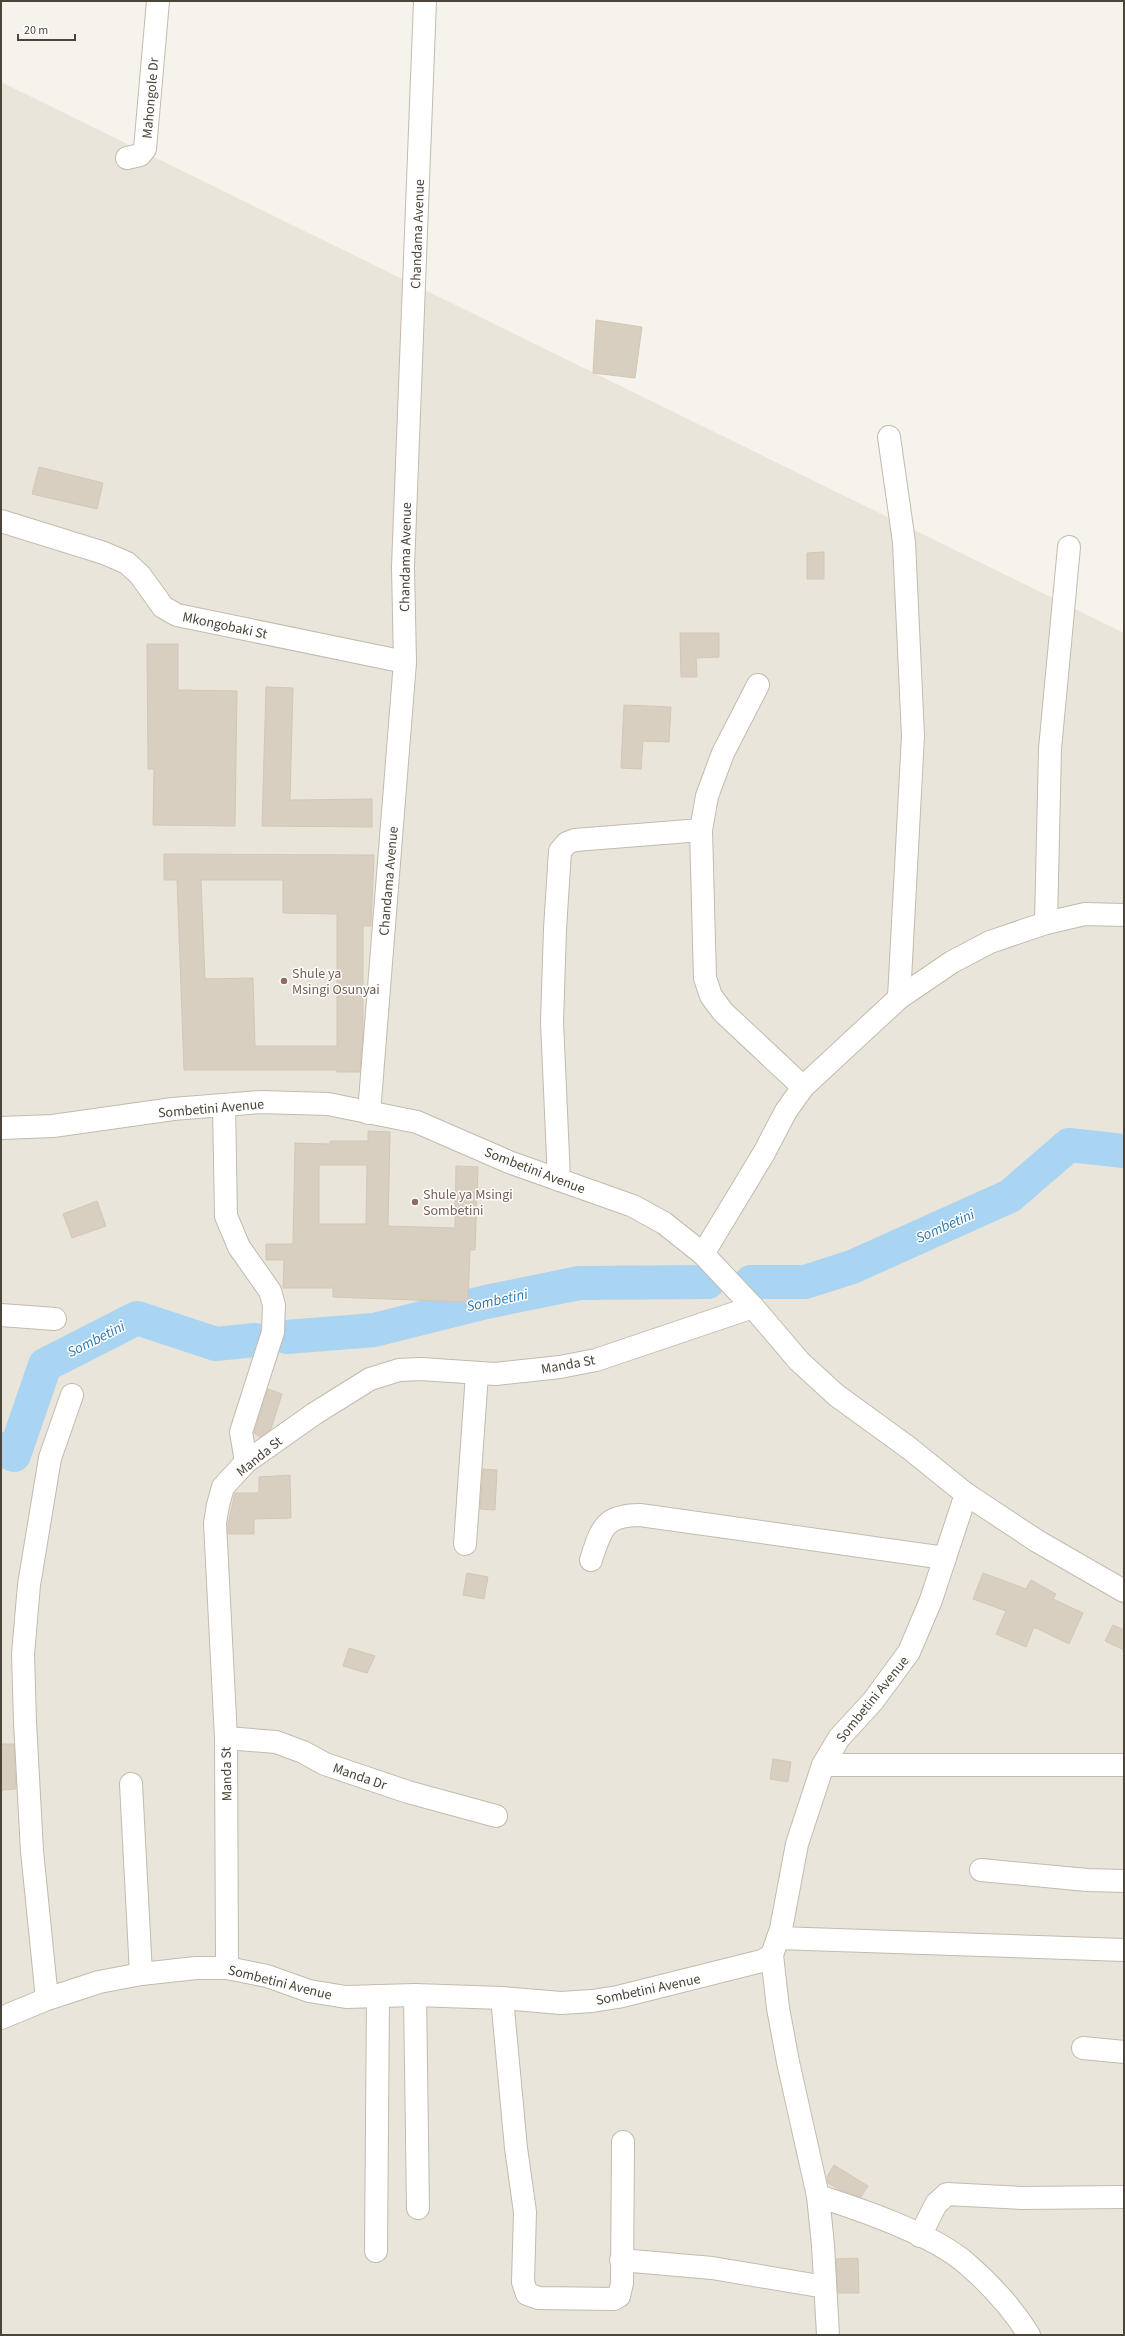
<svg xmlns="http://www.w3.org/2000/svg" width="1125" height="2336" font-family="'Source Sans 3',sans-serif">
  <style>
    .residential { fill: #eae5da }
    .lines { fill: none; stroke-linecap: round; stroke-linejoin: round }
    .river { stroke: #a9d4f2; stroke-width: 34 }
    .building { fill: #d8cfc1; stroke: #d3c7b4; fill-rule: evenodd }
    .minor-casing { stroke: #c2bbae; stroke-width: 24 }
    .tertiary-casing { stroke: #c2bbae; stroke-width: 24 }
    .minor { stroke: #fff; stroke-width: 22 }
    .tertiary { stroke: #fff; stroke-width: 22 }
    .education-dot { fill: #8d6e63; stroke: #fff; stroke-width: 1.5 }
    .labels { text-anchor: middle; stroke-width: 3; stroke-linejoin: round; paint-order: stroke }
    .street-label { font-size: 14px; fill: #4b4439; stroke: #fff }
    .education-label { font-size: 14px; fill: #785e54; stroke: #fff; text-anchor: start }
    .water-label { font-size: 15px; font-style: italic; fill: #2e7ab2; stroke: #fff }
  </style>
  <rect width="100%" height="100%" fill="#f6f3ec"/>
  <path class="residential" d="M1,82l1123,551v1702h-1123z"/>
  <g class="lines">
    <g class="river">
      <path d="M751,1282h54l47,-15 158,-71 59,-51 55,6"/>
      <path d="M287,1337l87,-7 112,-28 93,-19 129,-1"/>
      <path d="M1,1449l13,6 31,-90 92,-47 79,26 39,-4"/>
    </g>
  </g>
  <g class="building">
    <path d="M596,320l46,7 -7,51 -42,-5z"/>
    <path d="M39,467l64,16 -6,26 -65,-15z"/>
    <path d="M824,552v27h-17v-26z"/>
    <path d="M680,633h39v24l-23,1 1,19h-16z"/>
    <path d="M147,644h31v46l59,1 -2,135 -82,-1 1,-56h-6z"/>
    <path d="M266,687l27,1 -3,112 82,-1v28l-110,-1z"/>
    <path d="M624,705l47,2 -2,35 -26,-1 -2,28 -20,-1z"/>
    <path d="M164,854l210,1 -3,71h-8v108l-3,38h-23v-2h-153l-7,-190h-13zM201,880h82v33l54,1v132h-82l-2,-68 -48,1z"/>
    <path d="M368,1131l22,1 -2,94 67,2 1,-62 22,1 -3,83h-5l-2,52 -135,-5v-9h-50l1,-28h-18v-16h27l2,-101 35,1v-3h38zM319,1165h48l-1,59h-47z"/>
    <path d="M97,1201l9,25 -34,12 -9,-24z"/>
    <path d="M268,1389l14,5 -11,35 -11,8 -6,-4z"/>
    <path d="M483,1469l14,1 -2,40 -15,-1z"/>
    <path d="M290,1475l1,43 -37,1v15h-26v-10l7,-31h24v-16z"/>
    <path d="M467,1573l21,4 -4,22 -21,-4z"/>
    <path d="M983,1573l43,16 5,-9 25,14 -3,5 30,14 -14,31 -35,-17 -8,20 -30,-13 10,-23 -33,-12z"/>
    <path d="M1113,1625l11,5v20l-19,-9z"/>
    <path d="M349,1648l26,8 -8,17 -24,-7z"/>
    <path d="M1,1744h13l2,45 -15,1z"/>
    <path d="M773,1759l18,3 -3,20 -18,-3z"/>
    <path d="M834,2165l34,21 -7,11 -23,-8 -10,-6 -1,-6z"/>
    <path d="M858,2258l1,35h-21l-2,-34z"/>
  </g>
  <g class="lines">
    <g class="minor-casing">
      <g id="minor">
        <path d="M127,158l13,-3 5,-6 13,-148"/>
        <path d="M889,437l15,105 9,194 -14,262"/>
        <path d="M1,521l103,32 23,10 13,12 23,32 14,8 228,47"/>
        <path d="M758,685l-35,68 -16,43 -6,34 4,148 6,18 12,16 80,75"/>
        <path d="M1046,923l4,-174 19,-202"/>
        <path d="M224,1105l2,111 13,31 31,44 4,14 -1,27 -32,100 5,30"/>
        <path d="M1,1128l52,-2 120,-17 88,-7 67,2 89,18 92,40 124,44 31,17 39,31 50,53 46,54 37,34 73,53 57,46 71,47 87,50"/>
        <path d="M559,1180l-7,-158 3,-93 5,-78 7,-8 8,-3 126,-10"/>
        <path d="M703,1254l61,-101 22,-42 17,-24 96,-89 53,-36 38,-20 56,-19 39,-9 39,1"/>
        <path d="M1,1315l54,4"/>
        <path d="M465,1544l12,-170"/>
        <path d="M591,1560c10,-31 13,-45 49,-45l305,43"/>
        <path d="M226,1738l50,4 27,10 22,12 83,28 88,24"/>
        <path d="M823,1765h301"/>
        <path d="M131,1784l10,190"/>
        <path d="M981,1870l106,10 37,1"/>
        <path d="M778,1938l346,12"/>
        <path d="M772,1955l6,53 10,54 30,134 5,49 5,90"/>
        <path d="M227,1968l-1,-230 -11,-215 3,-18 5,-18 23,-25 68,-48 56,-35 29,-9 22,-1 74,5 65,-7 36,-7 157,-53"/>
        <path d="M415,1995l3,213"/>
        <path d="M502,1998l14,150 9,64 -2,70 4,12 12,4 75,1 5,-3 3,-13 1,-141"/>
        <path d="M47,1999l-15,-148 -7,-129 -2,-68 6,-69 21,-127 22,-63"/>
        <path d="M1,2018l46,-19 52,-17 42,-8 55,-6h31l40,8 42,15 37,6 69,-2 87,3 59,5 31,-2 26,-4 144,-36 10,-6 9,-26 16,-85 26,-79 16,-27 34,-37 36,-49 22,-52 35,-106"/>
        <path d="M1083,2048l41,4"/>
        <path d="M818,2196c44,14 115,38 149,68 23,20 46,45 62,71"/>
        <path d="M920,2236l16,-32 11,-10 74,4 103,-1"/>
        <path d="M376,2251l2,-255"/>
        <path d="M621,2260l91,8 113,19"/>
      </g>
    </g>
    <g class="tertiary-casing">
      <path id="tertiary" d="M369,1113l36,-451 -2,-95 22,-566"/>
    </g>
    <use href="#minor" class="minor"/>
    <use href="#tertiary" class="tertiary"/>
  </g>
  <g class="education-dot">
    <circle cx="284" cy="981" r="4"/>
    <circle cx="415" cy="1202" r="4"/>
  </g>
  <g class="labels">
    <g class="street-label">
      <text transform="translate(150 98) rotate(-85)" y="5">Mahongole Dr</text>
      <text transform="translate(417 234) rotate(-88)" y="5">Chandama Avenue</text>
      <text transform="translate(405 557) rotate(-89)" y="5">Chandama Avenue</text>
      <text transform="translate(225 625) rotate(12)" y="5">Mkongobaki St</text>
      <text transform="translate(388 881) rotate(-85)" y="5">Chandama Avenue</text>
      <text transform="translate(211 1108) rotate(-5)" y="5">Sombetini Avenue</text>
      <text transform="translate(535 1170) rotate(21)" y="5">Sombetini Avenue</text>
      <text transform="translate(568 1364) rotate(-10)" y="5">Manda St</text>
      <text transform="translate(259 1456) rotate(-39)" y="5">Manda St</text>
      <text transform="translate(872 1699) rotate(-51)" y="5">Sombetini Avenue</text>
      <text transform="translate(226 1774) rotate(-91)" y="5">Manda St</text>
      <text transform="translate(360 1776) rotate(19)" y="5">Manda Dr</text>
      <text transform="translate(280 1982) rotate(14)" y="5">Sombetini Avenue</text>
      <text transform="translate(648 1989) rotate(-12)" y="5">Sombetini Avenue</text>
    </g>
    <g class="education-label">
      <text x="292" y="978">Shule ya<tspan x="292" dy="16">Msingi Osunyai</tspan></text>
      <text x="423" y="1199">Shule ya Msingi<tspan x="423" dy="16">Sombetini</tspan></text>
    </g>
    <g class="water-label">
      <text transform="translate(945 1226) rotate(-24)" y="5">Sombetini</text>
      <text transform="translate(497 1300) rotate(-12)" y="5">Sombetini</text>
      <text transform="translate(96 1339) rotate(-27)" y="5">Sombetini</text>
    </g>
  </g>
  <rect width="1125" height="2336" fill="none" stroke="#4b4439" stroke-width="4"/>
  <path d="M18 34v6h57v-6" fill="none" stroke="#4b4439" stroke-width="2"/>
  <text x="24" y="34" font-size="12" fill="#4b4439" stroke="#ffffff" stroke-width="3" paint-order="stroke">20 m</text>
</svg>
